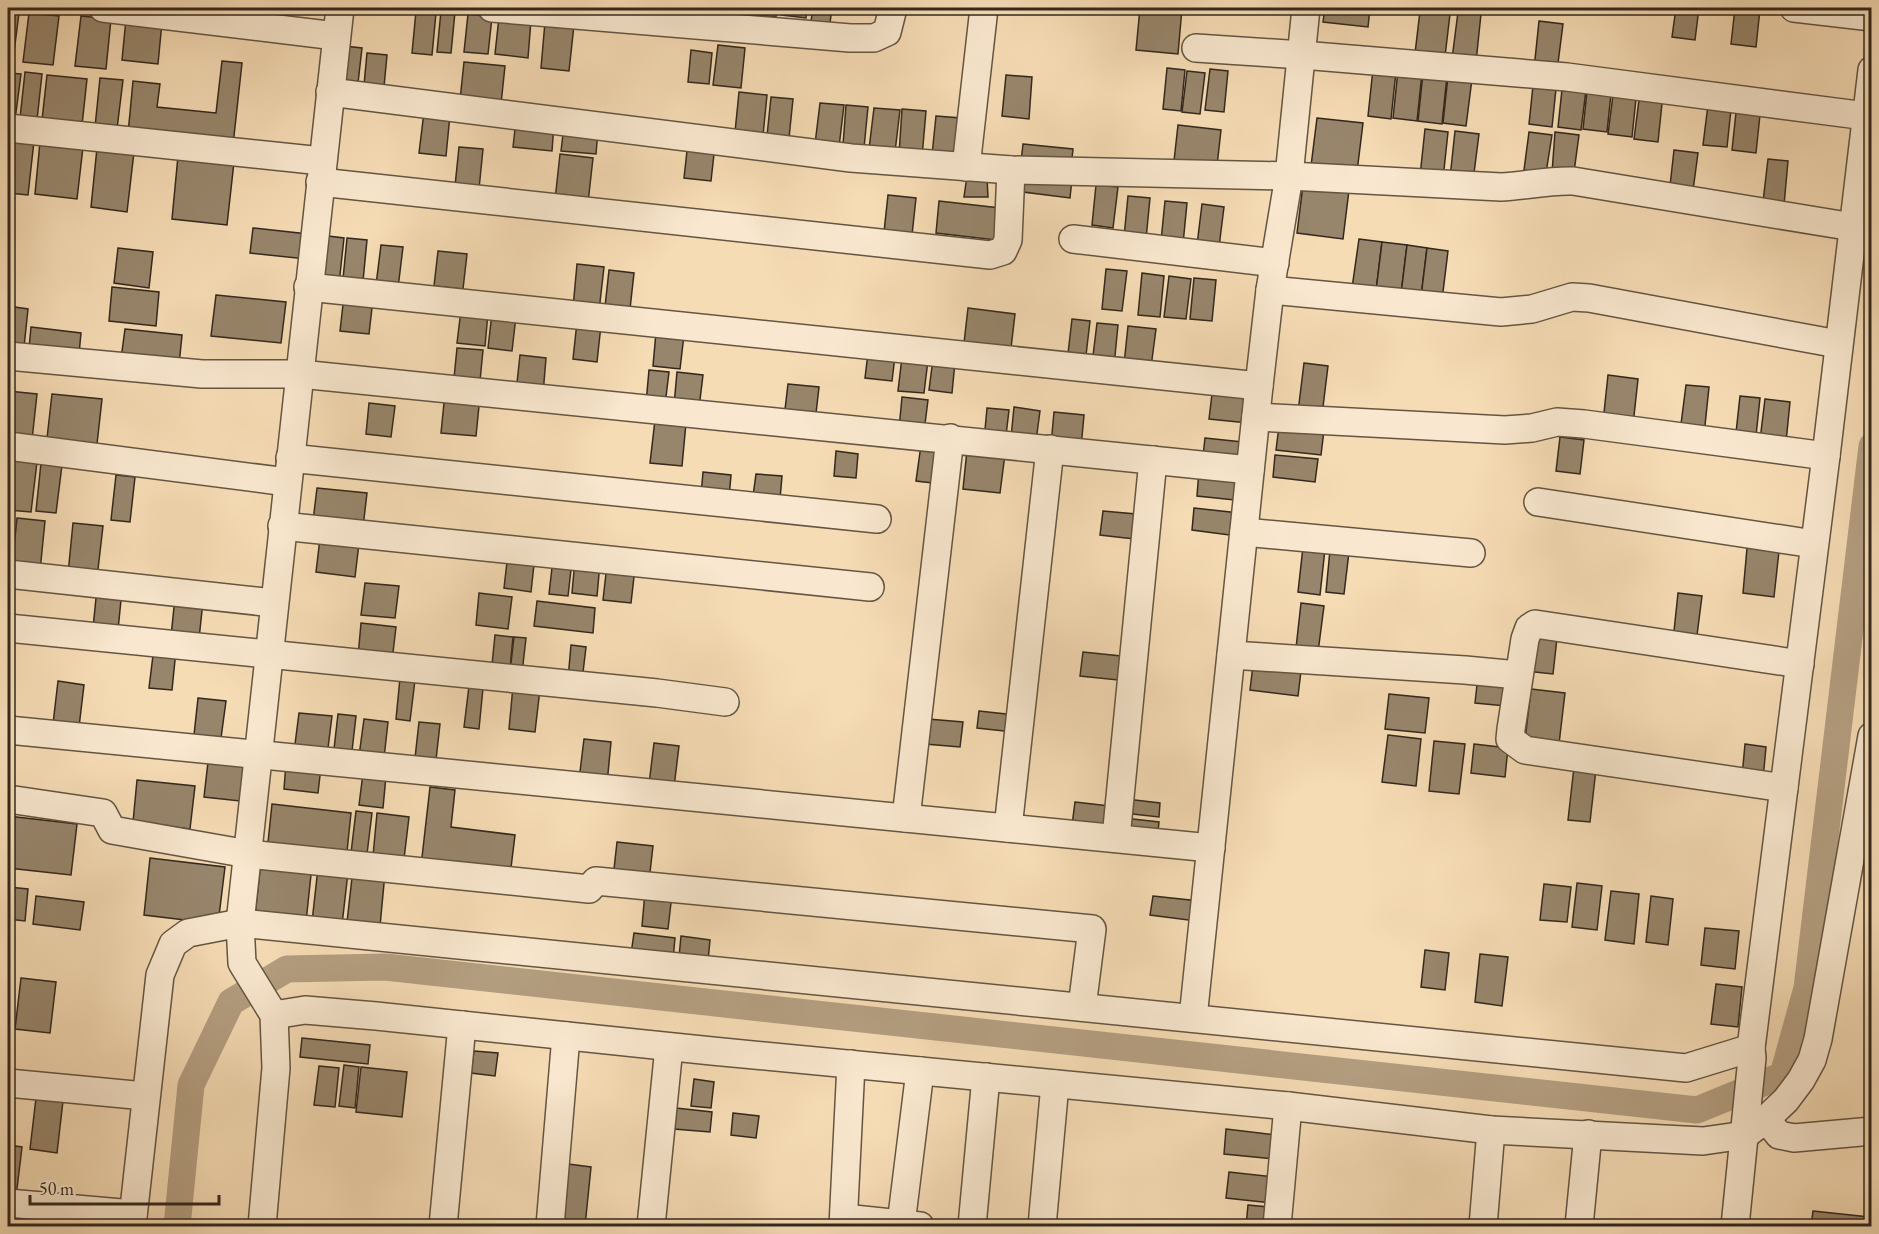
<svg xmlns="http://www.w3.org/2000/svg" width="1879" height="1234" font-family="'EB Garamond',serif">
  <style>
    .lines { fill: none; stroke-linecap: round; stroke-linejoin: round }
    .canal { stroke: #b49f81; stroke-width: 27 }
    .building { fill: #98866c; stroke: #33281d; stroke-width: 1.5 }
    .minor-casing { stroke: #645543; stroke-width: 30 }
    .minor { stroke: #f9e8cf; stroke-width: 27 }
  </style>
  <rect width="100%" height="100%" fill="#f6dcb5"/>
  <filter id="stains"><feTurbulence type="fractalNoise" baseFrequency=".00333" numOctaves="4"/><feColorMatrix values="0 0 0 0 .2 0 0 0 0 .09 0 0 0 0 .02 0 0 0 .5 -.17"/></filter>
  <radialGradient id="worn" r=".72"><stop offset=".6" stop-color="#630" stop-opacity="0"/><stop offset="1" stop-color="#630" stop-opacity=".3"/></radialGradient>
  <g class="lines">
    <path class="canal" d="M177,1226l14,-141 40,-83 56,-33 98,-2 1312,143 86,-35 24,-87 65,-542"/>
  </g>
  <g class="building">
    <path d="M759,8h18l-1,9 -18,-2z"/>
    <path d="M783,8h24l-1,10 -24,-3z"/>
    <path d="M813,8h19l-2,15 -19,-2z"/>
    <path d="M1140,8h42l-4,46 -42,-4z"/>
    <path d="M1325,8h45l-2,19 -45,-5z"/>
    <path d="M1676,8h23l-4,32 -23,-3z"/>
    <path d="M1735,8l25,1 -4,38 -25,-3z"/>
    <path d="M416,11l20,2 -4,42 -20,-2z"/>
    <path d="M441,11l14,1 -4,41 -14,-1z"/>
    <path d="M1420,11l30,3 -6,51 -30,-3z"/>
    <path d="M8,12l11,1 -6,47h-5z"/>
    <path d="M1458,12l23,2 -5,48 -24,-3z"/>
    <path d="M29,13l30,3 -6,49 -30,-3z"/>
    <path d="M468,14l24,3 -4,37 -24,-2z"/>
    <path d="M81,16l30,3 -5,50 -31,-3z"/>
    <path d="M499,17l32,3 -3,38 -33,-4z"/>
    <path d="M126,19l36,3 -4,42 -36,-4z"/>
    <path d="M1539,21l24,3 -6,47 -23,-2z"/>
    <path d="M545,22l29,3 -5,46 -28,-3z"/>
    <path d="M718,45l27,3 -4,40 -28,-3z"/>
    <path d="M344,46l18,2 -4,35 -18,-2z"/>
    <path d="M691,50l21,3 -3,31 -21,-2z"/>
    <path d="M367,53l20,2 -3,32 -20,-2z"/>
    <path d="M222,61l20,2 -9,82 -105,-11 5,-53 27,3 -3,23 59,6z"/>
    <path d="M464,62l41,4 -4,38 -41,-4z"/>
    <path d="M1167,68l18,2 -4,41 -18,-2z"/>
    <path d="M1210,69l18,2 -4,41 -19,-2z"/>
    <path d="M1373,69l23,2 -5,48 -23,-3z"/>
    <path d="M1398,70l24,3 -5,48 -24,-3z"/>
    <path d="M1187,71l18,2 -5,41 -18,-2z"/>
    <path d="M25,72l17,2 -5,46 -17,-2z"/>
    <path d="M8,73l13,1 -6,46 -7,-1z"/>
    <path d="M1423,73l24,3 -5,48 -24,-3z"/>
    <path d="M47,75l40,4 -5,46 -40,-5z"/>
    <path d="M1006,75l26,2 -3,42 -27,-3z"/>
    <path d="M1448,76l24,3 -6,47 -23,-3z"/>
    <path d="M1534,76l23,3 -5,48 -23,-3z"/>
    <path d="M100,78l23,2 -6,49 -22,-2z"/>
    <path d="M1563,80l24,2 -6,48 -23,-3z"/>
    <path d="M1588,82l24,2 -5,48 -24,-3z"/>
    <path d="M1614,87l23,2 -5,48 -24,-3z"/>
    <path d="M739,92l28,3 -4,40 -28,-3z"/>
    <path d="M1640,92l23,2 -5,48 -24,-3z"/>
    <path d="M771,97l22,2 -4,39 -22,-2z"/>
    <path d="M1709,97l23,3 -5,47 -24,-2z"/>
    <path d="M820,103l24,2 -5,42 -24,-3z"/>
    <path d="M1737,103l24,2 -5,48 -24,-3z"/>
    <path d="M846,105l22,2 -4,41 -21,-3z"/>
    <path d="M874,108l26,2 -5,42 -26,-3z"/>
    <path d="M902,109l24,2 -4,46 -23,-2z"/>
    <path d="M424,112l26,3 -4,41 -27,-3z"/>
    <path d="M936,116l25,2 -5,40 -24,-3z"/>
    <path d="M1317,118l46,5 -6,49 -46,-6z"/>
    <path d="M516,120l38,4 -2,27 -39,-4z"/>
    <path d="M1178,125l43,5 -4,36 -43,-5z"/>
    <path d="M564,126l34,4 -2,24 -35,-3z"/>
    <path d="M1425,129l23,3 -5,47 -23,-3z"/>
    <path d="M1455,131l24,3 -6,47 -23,-3z"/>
    <path d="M1529,132l23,3 -6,38 -22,-3z"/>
    <path d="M1555,132l24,3 -5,37 -22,1z"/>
    <path d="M13,138l21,3 -6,54 -20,-2z"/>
    <path d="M40,142l43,5 -6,52 -42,-5z"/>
    <path d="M688,142l27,3 -4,36 -27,-3z"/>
    <path d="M1023,144l50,5 -2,18 -50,-5z"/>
    <path d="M459,147l24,2 -4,40 -24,-3z"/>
    <path d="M97,148l37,4 -7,60 -36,-5z"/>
    <path d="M1674,150l24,3 -6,45 -23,-3z"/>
    <path d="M560,154l33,4 -5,45 -33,-3z"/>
    <path d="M178,156l56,6 -7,63 -55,-6z"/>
    <path d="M1768,159l20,2 -4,44 -21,-3z"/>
    <path d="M1018,172l54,7 -2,19 -55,-7z"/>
    <path d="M967,176l20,2 1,19h-24z"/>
    <path d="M1096,185l22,2 -5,41 -21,-3z"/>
    <path d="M1303,185l46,5 -6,49 -46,-6z"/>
    <path d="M888,195l28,3 -4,37 -28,-3z"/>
    <path d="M1128,196l22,2 -4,41 -22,-2z"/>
    <path d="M939,201l61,7 -4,32 -60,-7z"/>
    <path d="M1165,201l22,2 -4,41 -22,-3z"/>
    <path d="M1202,204l22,3 -5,40 -22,-2z"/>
    <path d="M253,228l55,6 -2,25 -56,-6z"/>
    <path d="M320,235l24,3 -5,46 -24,-3z"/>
    <path d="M347,238l20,2 -4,41 -20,-2z"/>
    <path d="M1359,239l23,3 -6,49 -24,-3z"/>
    <path d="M1382,242l25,3 -6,49 -25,-3z"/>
    <path d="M381,245l22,2 -5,41 -22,-3z"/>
    <path d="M1407,245l20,3 -6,49 -20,-3z"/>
    <path d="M118,248l35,4 -4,36 -35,-5z"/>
    <path d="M1427,248l21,3 -6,49 -21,-3z"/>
    <path d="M438,251l29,3 -4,35 -29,-3z"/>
    <path d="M577,264l27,3 -5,44 -26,-3z"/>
    <path d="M1106,269l21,2 -5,40 -20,-2z"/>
    <path d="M609,270l25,3 -5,45 -25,-2z"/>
    <path d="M1142,273l22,3 -4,41 -22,-2z"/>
    <path d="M1169,276l22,3 -5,40 -22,-2z"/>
    <path d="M1194,278l22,2 -4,41 -22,-2z"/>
    <path d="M112,287l47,5 -3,34 -47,-5z"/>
    <path d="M216,295l70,7 -5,41 -70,-7z"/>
    <path d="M344,296l29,3 -4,35 -29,-3z"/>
    <path d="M8,306l20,3 -4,38 -16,-2z"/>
    <path d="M968,308l47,6 -4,34 -47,-5z"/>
    <path d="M461,310l27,3 -3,33 -28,-3z"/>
    <path d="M492,313l24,3 -4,35 -24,-3z"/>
    <path d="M1072,319l18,2 -5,43 -18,-2z"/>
    <path d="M577,322l24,3 -4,37 -24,-3z"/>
    <path d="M1097,323l21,2 -4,41 -22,-2z"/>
    <path d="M1128,326l28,3 -5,38 -27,-3z"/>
    <path d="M31,327l50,6 -2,21 -50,-6z"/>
    <path d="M125,329l57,6 -3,30 -58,-6z"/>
    <path d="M656,332l28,3 -4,34 -27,-3z"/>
    <path d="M457,348l26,2 -3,31 -26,-3z"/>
    <path d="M868,353l27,3 -3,25 -27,-3z"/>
    <path d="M520,355l26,3 -3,36 -27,-2z"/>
    <path d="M902,357l26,3 -4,33 -26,-2z"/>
    <path d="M933,359l22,3 -3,31 -23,-3z"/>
    <path d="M1304,363l24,3 -6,49 -24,-3z"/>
    <path d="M649,370l20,2 -4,33 -19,-2z"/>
    <path d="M677,372l26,3 -4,33 -25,-3z"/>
    <path d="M1608,375l30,4 -5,46 -30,-3z"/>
    <path d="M788,384l31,3 -4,35 -31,-4z"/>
    <path d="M1686,385l23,2 -5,48 -24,-3z"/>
    <path d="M1213,386l39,4 -4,33 -39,-4z"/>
    <path d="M8,391l29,3 -5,46 -24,-3z"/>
    <path d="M445,393l35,3 -4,40 -35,-3z"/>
    <path d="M52,394l50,5 -6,54 -50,-6z"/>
    <path d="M1740,396l20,2 -5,47 -20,-3z"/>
    <path d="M902,397l26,3 -4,32 -25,-3z"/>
    <path d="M1765,399l25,3 -4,40 -26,-2z"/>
    <path d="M369,403l26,3 -4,31 -25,-3z"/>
    <path d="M1014,407l26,4 -4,30 -25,-3z"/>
    <path d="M987,408l22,2 -4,34 -21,-3z"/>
    <path d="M1054,412l30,3 -3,33 -30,-3z"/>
    <path d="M655,420l31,3 -4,43 -32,-3z"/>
    <path d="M1279,426l45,4 -3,25 -45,-5z"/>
    <path d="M1560,437l24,3 -4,34 -24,-3z"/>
    <path d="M1205,438l47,5 -3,19 -46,-6z"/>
    <path d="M921,445l24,3 -4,36 -25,-3z"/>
    <path d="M967,450l38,4 -5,39 -37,-4z"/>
    <path d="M836,451l22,3 -2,24 -22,-2z"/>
    <path d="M1275,455l43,4 -3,23 -42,-5z"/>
    <path d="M9,459l28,3 -6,50 -23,-2z"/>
    <path d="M41,463l21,2 -6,48 -20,-2z"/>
    <path d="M1199,470l48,5 -3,26 -47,-5z"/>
    <path d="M703,472l28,3 -2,23 -28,-3z"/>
    <path d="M756,474l26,2 -2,23 -27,-3z"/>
    <path d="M116,475l19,2 -5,45 -19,-2z"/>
    <path d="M317,488l50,5 -4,34 -50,-6z"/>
    <path d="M1194,508l45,5 -2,23 -45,-6z"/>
    <path d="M1103,511l33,3 -2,25 -34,-4z"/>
    <path d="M17,518l28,3 -5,50 -28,-4z"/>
    <path d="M73,523l30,3 -6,52 -29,-4z"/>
    <path d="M321,530l39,5 -5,42 -39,-5z"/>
    <path d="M1303,547l22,2 -5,46 -22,-3z"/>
    <path d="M1747,548l32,3 -5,46 -31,-4z"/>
    <path d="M1330,550l19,2 -5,42 -18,-2z"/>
    <path d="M508,553l27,2 -4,37 -27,-4z"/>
    <path d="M553,559l19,2 -4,35 -19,-2z"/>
    <path d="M575,560l25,3 -3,33 -25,-3z"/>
    <path d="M607,565l28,3 -4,35 -28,-3z"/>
    <path d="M365,583l34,3 -4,32 -34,-3z"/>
    <path d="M97,588l25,2 -4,40 -25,-2z"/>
    <path d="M479,593l33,4 -4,32 -32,-4z"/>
    <path d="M1678,593l24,3 -6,47 -23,-2z"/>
    <path d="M175,598l28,3 -4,38 -28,-3z"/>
    <path d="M537,601l58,7 -2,25 -59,-7z"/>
    <path d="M1301,603l23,3 -7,54 -22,-3z"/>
    <path d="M361,623l35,4 -4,34 -34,-4z"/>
    <path d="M495,635l18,2 -3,31 -18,-3z"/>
    <path d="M1531,635l26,3 -4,36 -27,-3z"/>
    <path d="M514,637l12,1 -4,35 -12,-1z"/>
    <path d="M571,645l15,2 -4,34 -14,-2z"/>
    <path d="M154,647l22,3 -4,40 -23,-2z"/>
    <path d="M1083,652l38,4 -3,24 -38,-4z"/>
    <path d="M1253,665l48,6 -3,25 -48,-6z"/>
    <path d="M1478,676l30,3 -2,27 -31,-3z"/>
    <path d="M400,678l15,2 -5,41 -14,-2z"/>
    <path d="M58,681l26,4 -5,42 -26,-3z"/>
    <path d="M469,686l14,2 -4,41 -15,-2z"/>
    <path d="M513,686l27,3 -5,43 -26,-3z"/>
    <path d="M1531,689l34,4 -6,51 -34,-4z"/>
    <path d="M1389,694l40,4 -4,35 -40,-4z"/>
    <path d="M198,698l28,3 -5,37 -27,-3z"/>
    <path d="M979,711l36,4 -2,17 -36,-4z"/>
    <path d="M299,713l33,3 -5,40 -33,-4z"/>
    <path d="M338,714l18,2 -4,35 -18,-2z"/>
    <path d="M364,719l24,3 -4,36 -25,-2z"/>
    <path d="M928,719l35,3 -3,25 -35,-3z"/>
    <path d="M419,722l21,2 -4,36 -21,-2z"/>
    <path d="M1388,735l33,4 -5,47 -34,-4z"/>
    <path d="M584,739l27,3 -4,42 -28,-4z"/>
    <path d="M1434,741l31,3 -6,50 -30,-3z"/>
    <path d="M654,743l25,3 -5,41 -25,-3z"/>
    <path d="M1474,744l34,4 -3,29 -34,-4z"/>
    <path d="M1745,744l21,3 -3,32 -21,-2z"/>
    <path d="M208,762l36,5 -4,34 -36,-4z"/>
    <path d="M286,763l35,4 -3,26 -34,-4z"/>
    <path d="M1574,767l22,2 -6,53 -22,-2z"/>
    <path d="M363,773l23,3 -3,32 -24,-3z"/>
    <path d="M137,780l58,6 -5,43 -57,-7z"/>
    <path d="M430,787l25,3 -4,37 64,8 -5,41 -89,-10z"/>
    <path d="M1126,799l34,4 -1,14 -35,-4z"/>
    <path d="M1075,802l43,5 -3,31 -44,-5z"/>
    <path d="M272,804l79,9 -5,48 -79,-9z"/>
    <path d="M356,811l16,2 -5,41 -16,-1z"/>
    <path d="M377,813l32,4 -5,42 -31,-3z"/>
    <path d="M8,816l69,8 -6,51 -63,-7z"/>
    <path d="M1124,818l35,4 -2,19 -35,-4z"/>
    <path d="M617,842l36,4 -4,35 -36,-3z"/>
    <path d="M150,858l75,9 -7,57 -74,-9z"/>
    <path d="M261,860l51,5 -6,57 -51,-6z"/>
    <path d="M318,868l30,4 -6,53 -30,-3z"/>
    <path d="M353,869l32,4 -5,53 -33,-4z"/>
    <path d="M1577,883l25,3 -5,44 -25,-3z"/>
    <path d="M1544,884l27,3 -4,35 -27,-2z"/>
    <path d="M8,887l20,2 -3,32 -17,-2z"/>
    <path d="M1611,891l28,3 -5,50 -29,-4z"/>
    <path d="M645,892l27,2 -4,35 -26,-3z"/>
    <path d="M36,896l48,6 -4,28 -47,-6z"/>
    <path d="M1153,896l46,5 -3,20 -46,-6z"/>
    <path d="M1651,896l22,3 -5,46 -22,-3z"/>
    <path d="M1705,928l34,3 -4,38 -34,-4z"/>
    <path d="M634,933l41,5 -2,21 -42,-5z"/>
    <path d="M681,936l29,4 -2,21 -29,-4z"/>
    <path d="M1425,950l24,3 -4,37 -24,-3z"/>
    <path d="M1480,954l28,3 -6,49 -27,-4z"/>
    <path d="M21,978l35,4 -6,51 -35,-4z"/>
    <path d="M1716,984l26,3 -4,40 -27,-3z"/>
    <path d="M302,1038l68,7 -2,19 -68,-7z"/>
    <path d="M474,1051l24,2 -3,23 -24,-3z"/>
    <path d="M344,1065l15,2 -4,41 -16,-2z"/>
    <path d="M319,1066l20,2 -4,39 -21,-2z"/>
    <path d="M361,1067l46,5 -5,45 -46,-5z"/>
    <path d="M694,1079l20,3 -3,26 -20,-2z"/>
    <path d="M36,1098l27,3 -6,52 -27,-4z"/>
    <path d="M676,1108l36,4 -2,20 -36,-3z"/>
    <path d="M733,1113l26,3 -3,22 -25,-3z"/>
    <path d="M1226,1129l51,6 -3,24 -50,-5z"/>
    <path d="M8,1145l14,2 -6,50 -8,-1z"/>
    <path d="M568,1164l23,3 -6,59h-24z"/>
    <path d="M1229,1172l46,5 -2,26 -47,-5z"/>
    <path d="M1248,1205l20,2 -2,19h-20z"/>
    <path d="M1813,1211l56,6 -1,9h-57z"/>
  </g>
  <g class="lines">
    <g class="minor-casing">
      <g id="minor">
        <path d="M103,8l233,28"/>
        <path d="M492,8l358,30h24l13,-6 6,-24"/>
        <path d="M1794,8l78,9"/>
        <path d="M1196,48l106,7 265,22 299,39"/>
        <path d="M330,92l521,66 160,12 278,6 212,11c24,-1 48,-7 72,-6l280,46"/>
        <path d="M8,128l314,33"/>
        <path d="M966,167l18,-159"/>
        <path d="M320,182l670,73 13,-4 5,-11 3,-70"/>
        <path d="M1073,239l202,24"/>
        <path d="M308,287l951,99"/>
        <path d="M1270,290l231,22 31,-3 40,-12 17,1 249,46"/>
        <path d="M8,356l194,18h98l950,96"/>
        <path d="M1256,417l249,13 27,-2 25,-6 27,2 242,32"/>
        <path d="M8,446l279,36"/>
        <path d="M290,458l587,61"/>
        <path d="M1538,502l276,42"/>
        <path d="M282,526l588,61"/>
        <path d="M1244,532l227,21"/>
        <path d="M8,574l266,29"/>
        <path d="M8,628l649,65 68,9"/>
        <path d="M1231,655l234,15 53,5"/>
        <path d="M8,730l1203,118"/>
        <path d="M1784,788l-259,-38 -15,-11 1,-10 14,-90 4,-11 6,-4 265,40"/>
        <path d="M8,799l95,14 9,17 136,24 341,35 7,-8 496,48 -10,78"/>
        <path d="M906,818l44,-380"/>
        <path d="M1008,828l42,-379"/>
        <path d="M1116,838l37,-378"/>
        <path d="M274,1015l31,-5 71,6 336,35 576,55 203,24 212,11 42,-6 21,-16 20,-19 15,-20 11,-20 6,-21 54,-303"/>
        <path d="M1193,1018l66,-632 11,-96 19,-114 17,-168"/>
        <path d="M8,1083l137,13"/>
        <path d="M1766,1119l13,16 15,3 78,-7"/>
        <path d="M8,1203l125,11"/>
        <path d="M844,1218l76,8"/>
        <path d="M901,1224l19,-153"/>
        <path d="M132,1226l28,-251 13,-31 15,-11 52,-10 1446,145 65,-20"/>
        <path d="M262,1226l14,-158 -2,-53 -32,-52 -2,-40 100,-915"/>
        <path d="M443,1226l19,-201"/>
        <path d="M550,1226l16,-190"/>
        <path d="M651,1226l18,-179"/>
        <path d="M843,1226l8,-162"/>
        <path d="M972,1226l14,-149"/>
        <path d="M1042,1226l13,-142"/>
        <path d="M1277,1226l11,-120"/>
        <path d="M1483,1226l8,-96"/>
        <path d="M1579,1226l9,-92"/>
        <path d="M1735,1226l17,-168 -1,-10 75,-592 46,-386"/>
      </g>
    </g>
    <use href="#minor" class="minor"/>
  </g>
  <rect width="1879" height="1234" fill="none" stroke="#f6dcb5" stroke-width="30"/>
  <rect x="9" y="9" width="1861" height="1216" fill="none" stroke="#33281d" stroke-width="3"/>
  <rect x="15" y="15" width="1849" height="1204" fill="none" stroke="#33281d" stroke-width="1.5"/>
  <path d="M30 1195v9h189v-9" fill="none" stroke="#33281d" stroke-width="3"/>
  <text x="39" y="1195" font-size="18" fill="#33281d" stroke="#f9e8cf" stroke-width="4.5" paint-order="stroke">50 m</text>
  <rect width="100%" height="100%" filter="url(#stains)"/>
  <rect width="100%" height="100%" fill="url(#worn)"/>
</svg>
